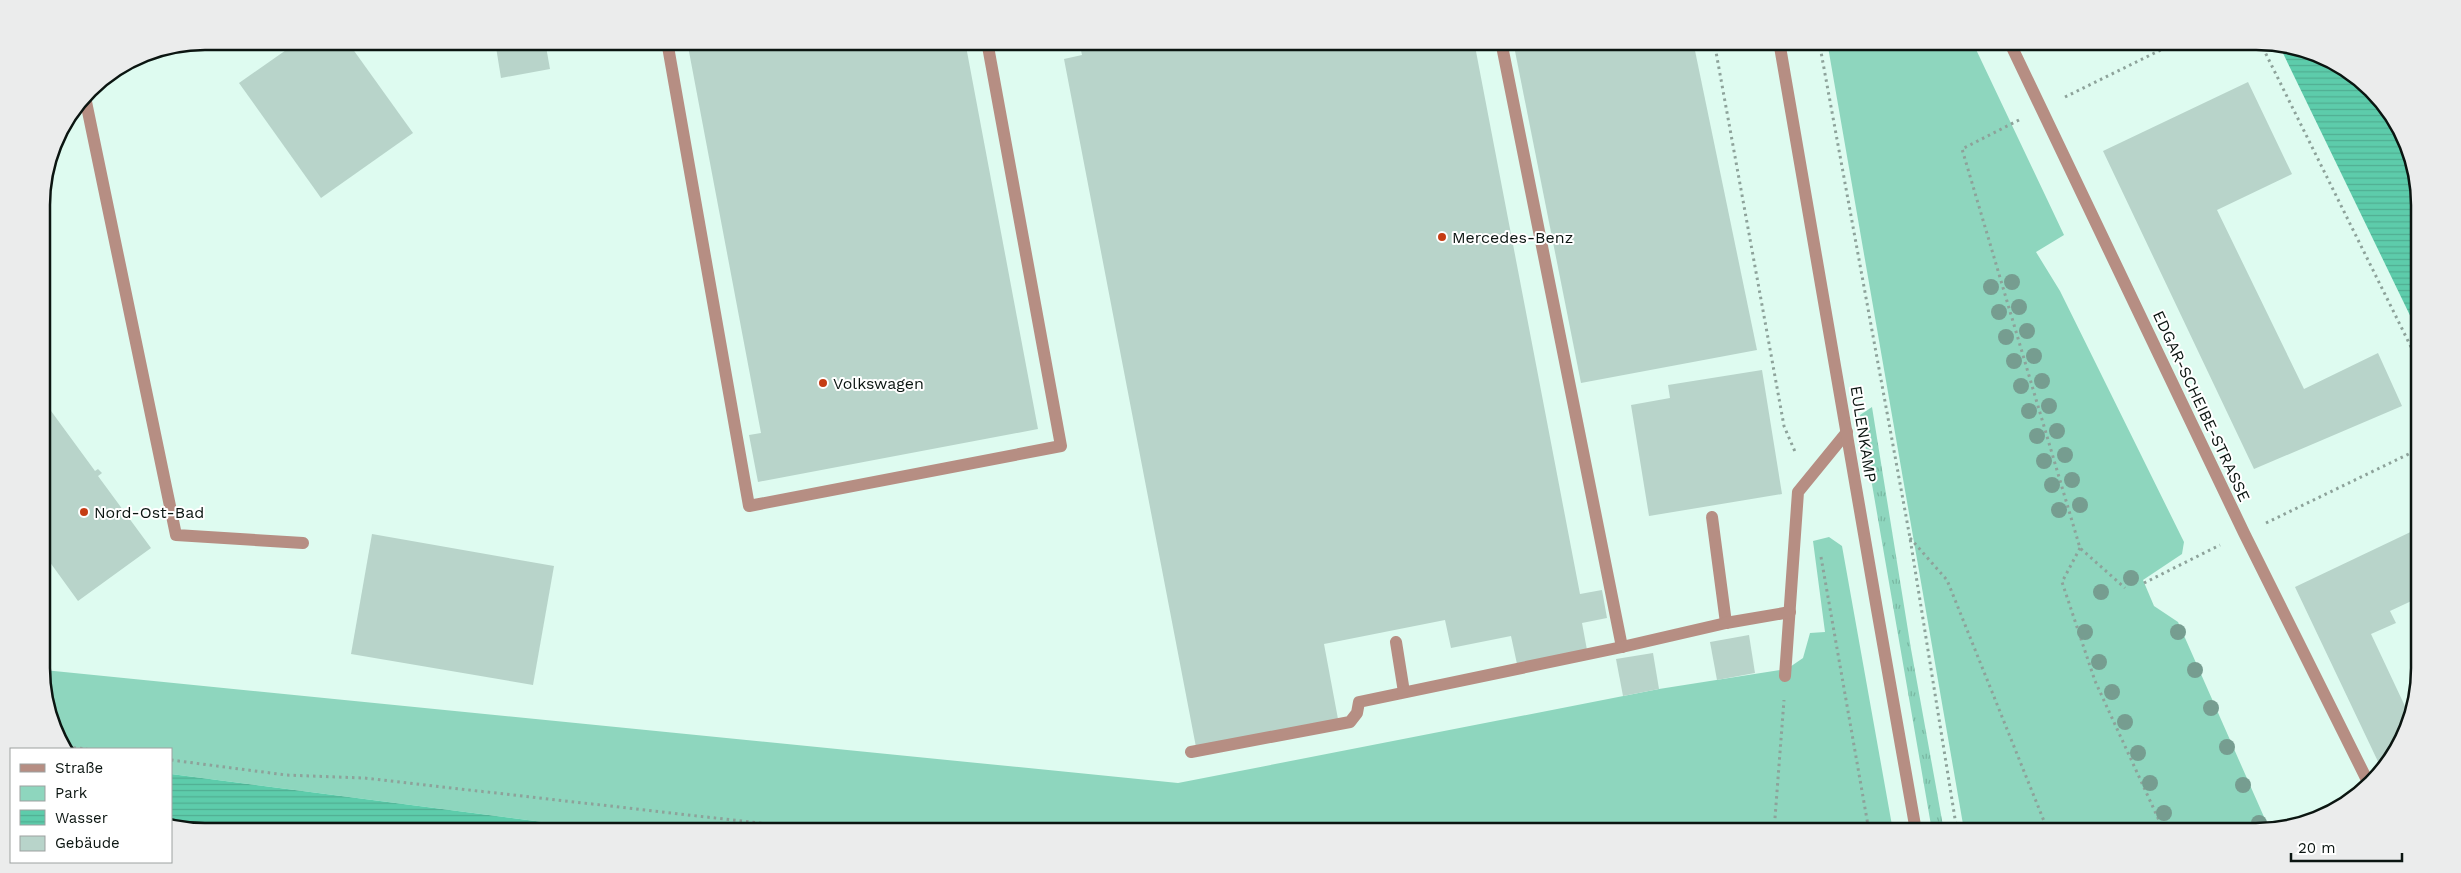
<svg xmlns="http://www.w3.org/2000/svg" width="2461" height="873" font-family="'Work Sans',sans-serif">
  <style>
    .grass { fill: url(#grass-tufts) }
    .park { fill: #8ed6be }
    .water { fill: url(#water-rules) }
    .building { fill: #b8d4ca }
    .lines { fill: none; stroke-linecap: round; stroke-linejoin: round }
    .path { stroke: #8da29a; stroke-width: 3; stroke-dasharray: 2.5 4; stroke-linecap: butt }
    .service { stroke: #b68e83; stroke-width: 12 }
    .minor { stroke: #b68e83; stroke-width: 12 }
    .tertiary { stroke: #b68e83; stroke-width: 12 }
    .tree { fill: #769d90 }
    .poi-dot { fill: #c53c13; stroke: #fff; stroke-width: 2 }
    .labels { text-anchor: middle; stroke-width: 4; stroke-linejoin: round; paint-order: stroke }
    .poi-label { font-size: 16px; fill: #0b1511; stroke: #fff; text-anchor: start }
    .street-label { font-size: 16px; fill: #0b1511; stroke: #fff }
    .rim { fill: none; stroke: #0b1511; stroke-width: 2.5 }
  </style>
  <defs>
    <pattern id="grass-tufts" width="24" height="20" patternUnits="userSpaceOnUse" patternTransform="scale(1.25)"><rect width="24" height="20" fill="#8ed6be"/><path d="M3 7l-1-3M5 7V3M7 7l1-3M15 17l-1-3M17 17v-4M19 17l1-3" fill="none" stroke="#79b7a2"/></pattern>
    <pattern id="water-rules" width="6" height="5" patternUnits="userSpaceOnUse" patternTransform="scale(1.25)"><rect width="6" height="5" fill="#5dccab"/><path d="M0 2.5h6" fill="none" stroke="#50ae92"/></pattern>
  </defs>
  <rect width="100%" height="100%" fill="#defbf0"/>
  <path class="grass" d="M1872,407l39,242 33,182h-12l-72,-416z"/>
  <g class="park">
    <path d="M1827,41h145l92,194 -28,17 24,39 124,251 -2,12 -39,26 11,26 24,16 90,204 -13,5 -291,-1z"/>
    <path d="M1829,537l13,9 51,285 -1272,1 -450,-58v-25h-102l-25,-49v-30l1134,113 481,-94 128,-20 16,-11 7,-25 15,-1 -12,-91z"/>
  </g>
  <g class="water">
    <path d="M2279,45l30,5 67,45 41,85 2,154z"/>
    <path d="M171,774l450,58h-416l-34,-6z"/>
  </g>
  <g class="building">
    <path d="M299,41h48l66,92 -92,65 -82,-115z"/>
    <path d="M495,41h50l5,28 -49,9z"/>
    <path d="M687,41h278l73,388 -280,53 -9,-47 12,-2z"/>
    <path d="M1079,41h395l106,553 22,-4 5,28 -25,5 5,27 -70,14 -6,-28 -60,12 -6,-28 -121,24 14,75 -142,28 -132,-688 18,-4z"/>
    <path d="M1513,41h180l64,309 -176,33z"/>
    <path d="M2048,41h19l-16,8z"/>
    <path d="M2248,82l44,92 -75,36 87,179 74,-36 24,53 -148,63 -151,-318z"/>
    <path d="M1762,370l20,124 -133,22 -18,-111 39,-7 -2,-13z"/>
    <path d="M43,400l52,71 3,-2 4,4 -4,3 53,72 -73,53 -34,-47z"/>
    <path d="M2419,528l1,69 -30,14 6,12 -25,11 40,85 -19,40 -10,11 -87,-183z"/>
    <path d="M372,534l182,32 -21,119 -182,-31z"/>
    <path d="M1749,635l6,38 -38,7 -7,-38z"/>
    <path d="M1653,653l6,36 -36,7 -7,-37z"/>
  </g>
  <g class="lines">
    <g class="path">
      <path d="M1714,41l70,385 12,28"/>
      <path d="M1819,41l91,497 47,293"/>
      <path d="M2260,42l159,321"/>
      <path d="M2065,97l114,-56"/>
      <path d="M2019,120l-57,29 118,399 45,40"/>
      <path d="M2266,523l153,-74"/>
      <path d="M1910,538l37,42 101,251"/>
      <path d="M2080,548l-18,34 33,99 69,150"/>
      <path d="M1821,557l48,274"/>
      <path d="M2144,583l76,-38"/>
      <path d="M67,747l20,2"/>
      <path d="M171,760l115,15 78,3 474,54"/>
      <path d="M1774,831l10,-131"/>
      <path d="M1774,831h9"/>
    </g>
    <g class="service">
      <path d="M667,41l82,465 312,-60 -74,-405"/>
      <path d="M1501,41l121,606"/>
      <path d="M85,97l91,438 127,8"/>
      <path d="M1712,517l14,106"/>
      <path d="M1396,642l8,50"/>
      <path d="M1785,676l13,-184 49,-60"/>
      <path d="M1191,752l159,-30 7,-9 2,-11 263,-55 104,-24 64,-11"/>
    </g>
    <path class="minor" d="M2009,41l235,492 125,251"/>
    <path class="tertiary" d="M1779,41c46,264 90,527 137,790"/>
  </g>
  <g class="tree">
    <circle cx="2012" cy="282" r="8"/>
    <circle cx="1991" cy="287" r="8"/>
    <circle cx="2019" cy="307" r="8"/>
    <circle cx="1999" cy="312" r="8"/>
    <circle cx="2027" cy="331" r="8"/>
    <circle cx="2006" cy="337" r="8"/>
    <circle cx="2034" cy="356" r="8"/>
    <circle cx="2014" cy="361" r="8"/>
    <circle cx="2042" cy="381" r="8"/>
    <circle cx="2021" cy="386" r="8"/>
    <circle cx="2049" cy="406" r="8"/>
    <circle cx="2029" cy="411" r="8"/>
    <circle cx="2057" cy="431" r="8"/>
    <circle cx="2037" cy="436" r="8"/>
    <circle cx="2065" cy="455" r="8"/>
    <circle cx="2044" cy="461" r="8"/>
    <circle cx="2072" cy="480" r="8"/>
    <circle cx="2052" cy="485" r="8"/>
    <circle cx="2080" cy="505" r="8"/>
    <circle cx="2059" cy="510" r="8"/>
    <circle cx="2131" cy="578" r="8"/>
    <circle cx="2101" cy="592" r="8"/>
    <circle cx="2085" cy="632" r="8"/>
    <circle cx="2178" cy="632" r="8"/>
    <circle cx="2099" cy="662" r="8"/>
    <circle cx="2195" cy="670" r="8"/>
    <circle cx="2112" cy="692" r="8"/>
    <circle cx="2211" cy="708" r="8"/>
    <circle cx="2125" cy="722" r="8"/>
    <circle cx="2227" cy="747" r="8"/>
    <circle cx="2138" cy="753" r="8"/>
    <circle cx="2150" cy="783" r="8"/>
    <circle cx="2243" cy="785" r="8"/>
    <circle cx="2164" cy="813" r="8"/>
    <circle cx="2259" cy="823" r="8"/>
  </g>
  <g class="poi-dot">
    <circle cx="1442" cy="237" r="5"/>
    <circle cx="823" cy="383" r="5"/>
    <circle cx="84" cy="512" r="5"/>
  </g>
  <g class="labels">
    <g class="poi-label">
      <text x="1452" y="243">Mercedes-Benz</text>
      <text x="833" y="389">Volkswagen</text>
      <text x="94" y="518">Nord-Ost-Bad</text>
    </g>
    <g class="street-label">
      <text transform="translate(2202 406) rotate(65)" y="6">EDGAR-SCHEIBE-STRASSE</text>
      <text transform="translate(1864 434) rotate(81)" y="6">EULENKAMP</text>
    </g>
  </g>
  <path d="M0 0H2461V873H0ZM205 50H2256A155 155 0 0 1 2411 205V668A155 155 0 0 1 2256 823H205A155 155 0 0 1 50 668V205A155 155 0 0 1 205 50Z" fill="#ebecec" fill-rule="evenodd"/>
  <path class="rim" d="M205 50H2256A155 155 0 0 1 2411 205V668A155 155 0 0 1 2256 823H205A155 155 0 0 1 50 668V205A155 155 0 0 1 205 50Z"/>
  <rect x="10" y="748" width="162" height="115" fill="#ffffff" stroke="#9da1a0"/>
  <rect x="20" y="764" width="25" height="8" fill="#b68e83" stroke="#9da1a0"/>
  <text x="55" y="773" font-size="15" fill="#0b1511">Straße</text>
  <rect x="20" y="786" width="25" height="15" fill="#8ed6be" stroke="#9da1a0"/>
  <text x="55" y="798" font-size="15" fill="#0b1511">Park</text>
  <rect x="20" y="810" width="25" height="15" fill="url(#water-rules)" stroke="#9da1a0"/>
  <text x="55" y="823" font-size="15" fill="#0b1511">Wasser</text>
  <rect x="20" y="836" width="25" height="15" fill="#b8d4ca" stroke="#9da1a0"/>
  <text x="55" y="848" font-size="15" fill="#0b1511">Gebäude</text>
  <path d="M2291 853v8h111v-8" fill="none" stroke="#0b1511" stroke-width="2.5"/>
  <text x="2298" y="853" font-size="15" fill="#0b1511" stroke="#ffffff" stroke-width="4" paint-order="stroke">20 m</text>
</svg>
